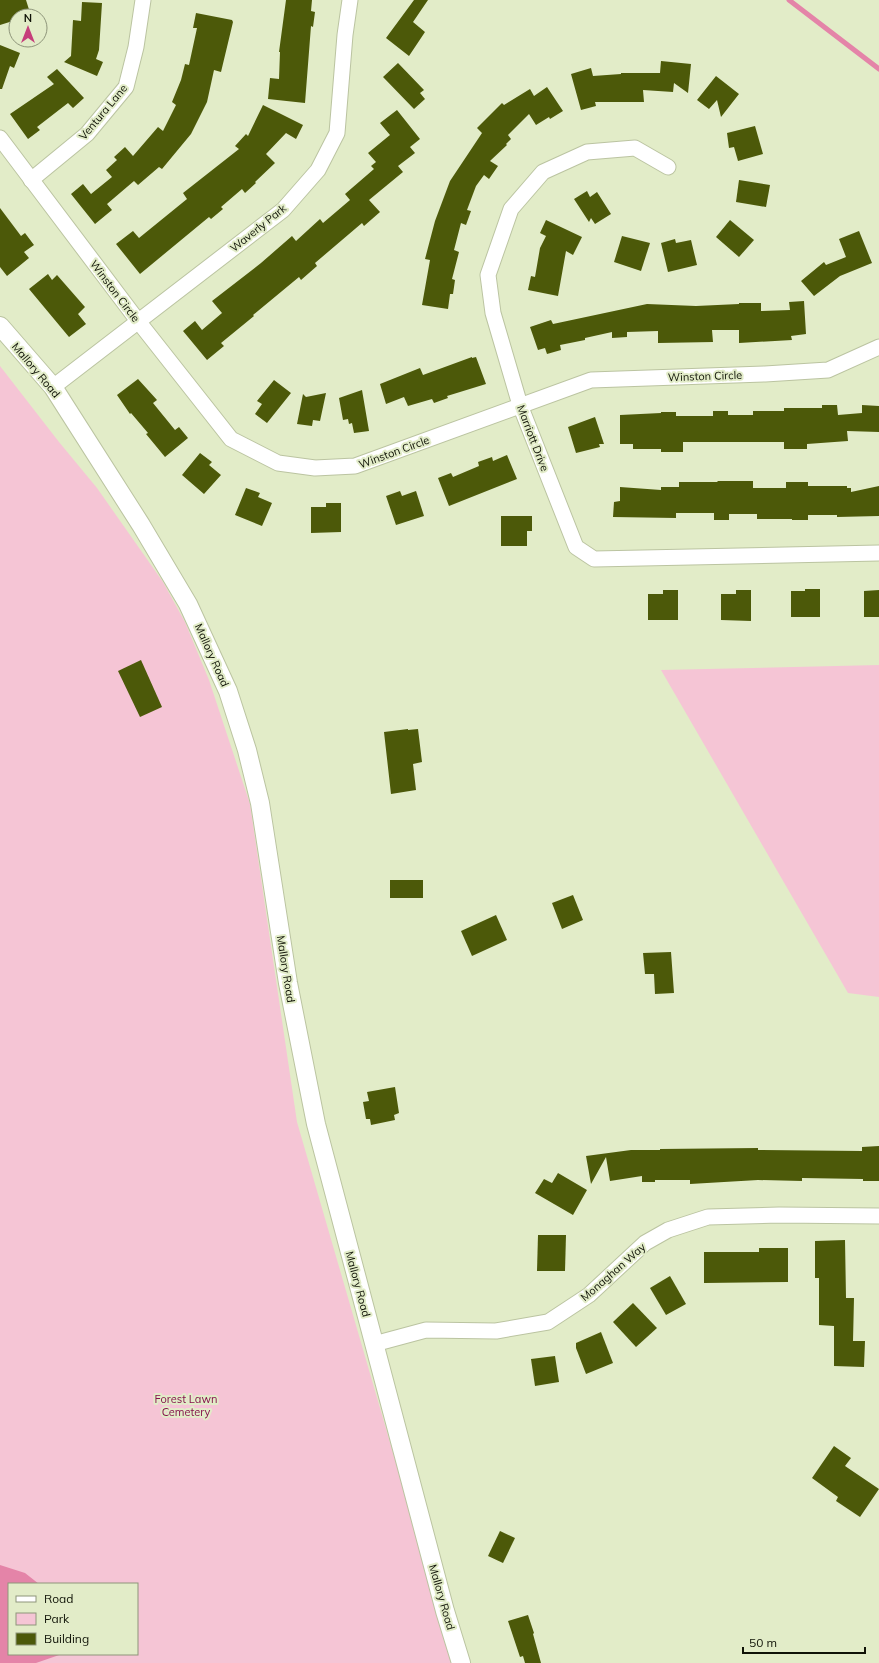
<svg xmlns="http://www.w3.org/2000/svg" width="879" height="1663" font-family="Mulish,sans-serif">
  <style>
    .green { fill: #f5c5d5; fill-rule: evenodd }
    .water { fill: #e484a8 }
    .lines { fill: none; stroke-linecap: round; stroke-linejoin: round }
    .stream { stroke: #e484a8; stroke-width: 5 }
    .building { fill: #4c5909 }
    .minor-casing { stroke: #bbc4a1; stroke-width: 17 }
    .tertiary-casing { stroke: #bbc4a1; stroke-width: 20 }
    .minor { stroke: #fff; stroke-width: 15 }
    .tertiary { stroke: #fff; stroke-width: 18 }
    .labels { text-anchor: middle; stroke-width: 4; stroke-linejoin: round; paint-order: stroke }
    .street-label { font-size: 11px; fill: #0f1206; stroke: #e2ecc8 }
    .park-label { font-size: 11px; fill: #84114b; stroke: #e2ecc8 }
  </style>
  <rect width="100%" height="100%" fill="#e2ecc8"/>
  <g class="green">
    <path d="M0,366l59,76 38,46 66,94 22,40 24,58 41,124 47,318 157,541h-454zM9,1584h128v70h-128z"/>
    <path d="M879,665v332l-31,-4 -187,-323z"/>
  </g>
  <path class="water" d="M0,1565l25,8 14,11h-30v70h53l-26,9h-36z"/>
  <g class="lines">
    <path class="stream" d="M789,0l90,69"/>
  </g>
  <g class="building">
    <path d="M0,0h26l5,16h-15v4l-16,5z"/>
    <path d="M286,0h26l-1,11 4,1 -2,15 -2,-1 -6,77 -37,-4 2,-21 9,1 1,-27h-1z"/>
    <path d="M414,0h14l-15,22 12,10 -16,24 -23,-18z"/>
    <path d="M82,2l20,1 -3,47 -3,9 7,3 -6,14 -33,-14 7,-6 2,-36 8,1z"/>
    <path d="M196,13l36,7 1,2 -12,50 -7,-2 -7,32 -16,32 -29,35 -3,-2 -21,18 -4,-4 -27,23 5,6 -17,14 -24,-30 12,-10 8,10 21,-17 -6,-7 11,-10 -3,-3 11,-10 8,9 25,-29 5,4 13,-26 -4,-3 9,-22 4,-16 4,1 8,-37h-4z"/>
    <path d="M0,45l20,8 -6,15 -4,-2 -8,23h-2z"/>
    <path d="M661,61l30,3 -3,29 -14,-10 -1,9 -30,-2 1,12h-49l1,4 -15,4 -10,-36 20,-6 2,8 28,-2v-1h39z"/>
    <path d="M398,63l26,27 -4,3 5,6 -11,10 -31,-32z"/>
    <path d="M57,69l27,29 -11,10 -5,-5 -31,24 3,3 -12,9 -18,-25 44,-30 -7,-7z"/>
    <path d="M716,76l23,18 -18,23 -4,-17 -8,9 -12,-9z"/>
    <path d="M547,87l16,24 -13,8 -1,-2 -13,8 -7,-11 -21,21 3,4 -5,5 1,1 -17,16 8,5 -9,13 -5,-4 -8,11 -9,24 4,1 -5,14 -5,-2 -7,27 5,2 -7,27 3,1 -2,14h-3l-2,15 -26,-4 8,-45 -5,-1 10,-38 15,-40 32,-48 -5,-5 25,-25 2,2 26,-16 4,7z"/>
    <path d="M263,105l40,20 -7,14 -10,-6 -20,21 9,9 -20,19 1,1 -11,10 -3,-4 -21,18 2,2 -12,10 -2,-2 -69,57 -24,-30 17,-13 6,7 48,-39 -4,-6 56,-44 -4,-3 11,-12 2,2z"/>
    <path d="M397,110l23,29 -10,8 5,6 -17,13 5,6 -34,28 11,12 -16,14 -2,-3 -47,40 2,3 -16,14 -2,-3 -46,38 1,1 -33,27 3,3 -17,14 -24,-29 12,-10 7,9 20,-17 -10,-12 49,-38 31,-27 4,5 24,-22 3,4 27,-23 -5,-6 29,-25 -3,-3 5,-4 -8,-9 22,-18 -10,-12z"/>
    <path d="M755,126l8,28 -25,7 -4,-14 -5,1 -2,-15z"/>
    <path d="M739,180l31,5 -4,22 -30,-5z"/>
    <path d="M587,191l3,6 7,-5 14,22 -16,10 -4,-6 -2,4 -15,-23z"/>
    <path d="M0,208l21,28 4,-3 9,12 -10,7 5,6 -22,18 -7,-9z"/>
    <path d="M546,220l36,17 -9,18 -7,-4 -8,45 -30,-6 3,-14 4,1 5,-29 6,-12 -6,-3z"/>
    <path d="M730,220l24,20 -15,17 -23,-20z"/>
    <path d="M859,231l13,32 -32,13 -26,20 -13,-15 23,-19 2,3 20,-8 -7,-18z"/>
    <path d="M622,236l28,7 -9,28 -27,-9z"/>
    <path d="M675,239l1,4 15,-3 6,25 -29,7 -7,-29z"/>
    <path d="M48,274l4,6 5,-5 28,32 -7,7 8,10 -17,13 -40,-48z"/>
    <path d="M804,301l2,33 -15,2 1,4 -53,3v-13h-27l1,12 -55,1v-12l-31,1v5l-15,1v-6l-27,6v2l-25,5 1,5 -14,4 -2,-6 -7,2 -8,-23 21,-7 2,4 94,-20 49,2 43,-2v-1h22v8l29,-1 -1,-8z"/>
    <path d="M472,357v1l4,-1 10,27 -39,12 1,2 -14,5 -2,-4 -24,7 -4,-9 -18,7 -6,-20 40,-16 3,7z"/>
    <path d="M138,379l19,21 -4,3 22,27 4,-3 9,11 -23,19 -19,-23 2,-1 -17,-20 -1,1 -13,-19z"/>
    <path d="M274,380l17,13 -24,30 -12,-9 7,-10 -5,-3z"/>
    <path d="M362,390l7,41 -15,2 -2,-10 -3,1 -1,-5 -5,1 -4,-22z"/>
    <path d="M326,393l-6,28 -7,-1 -1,6 -15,-2 6,-30 3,3z"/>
    <path d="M822,405h15l1,10 24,-2v-8l17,1v26l-32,-1 1,10 -41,3v5h-23v-7h-101v10h-22v-3h-28v-5h-13v-29l41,-2v-1h15v4h37v-5h15v4h25v-4h31v-3h38z"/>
    <path d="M595,417l9,27h-5l1,3 -24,6 -8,-26z"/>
    <path d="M200,453l12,9 -3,3 12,10 -17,19 -22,-19z"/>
    <path d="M507,455l10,24 -68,27 -11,-28 13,-5 2,4 26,-11 -1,-4 14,-5 1,4z"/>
    <path d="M717,481h36v7h33v-6h22v4h39v2h4v4l28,-6v30l-42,1v-2h-29v5h-16v-1h-35v-5h-28v6h-15v-7h-38v5l-63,-1 1,-15 6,-1v-14l41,3v-3h18v-5h39z"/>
    <path d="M246,488l14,5 -2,4 14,6 -10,23 -27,-11z"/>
    <path d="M400,491l2,5 14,-5 8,25 -28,9 -10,-29z"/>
    <path d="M326,503h15v29l-30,1v-26h15z"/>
    <path d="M501,516h31v15h-5v15h-26z"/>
    <path d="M805,589h15v28h-29v-26h14z"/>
    <path d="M663,590h15v30h-30v-26h15z"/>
    <path d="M736,590h15v31l-30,-1v-26h15z"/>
    <path d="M879,590v27h-15v-26z"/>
    <path d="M141,660l21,47 -22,10 -22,-46z"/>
    <path d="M408,729v1l10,-1 4,33 -9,2 3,26 -25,4 -7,-62z"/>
    <rect x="390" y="880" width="33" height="18"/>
    <path d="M573,895l10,25 -21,9 -10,-26z"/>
    <path d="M496,915l11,25 -35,16 -11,-25z"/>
    <path d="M671,952l3,41 -19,1 -1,-20h-9l-2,-21z"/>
    <path d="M395,1087l4,26 -5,2 1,5 -24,5 -1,-6h-4l-3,-17 6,-1 -2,-9z"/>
    <path d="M879,1146v35h-16v-2l-61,-1v3l-44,-1 -68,4v-4h-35v2h-13v-6l-32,5 -4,-24 -15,27 -5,-28 45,-6h29v-1l98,-1v2l104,1v-4z"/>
    <path d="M558,1173l29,17 -14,25 -38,-22 9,-14 8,4z"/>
    <path d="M538,1235h28l-1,36h-28z"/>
    <path d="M845,1240l1,58h8l-1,43h12l-1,26 -30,-1v-40l-15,-1v-47h-4v-37z"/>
    <path d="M759,1248h29v34l-84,1v-31h55z"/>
    <path d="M670,1276l16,28 -20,11 -16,-27z"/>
    <path d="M633,1303l24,25 -21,19 -23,-25z"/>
    <path d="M601,1332l12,31 -27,11 -10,-26v-5z"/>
    <path d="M555,1356l4,26 -24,4 -4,-27z"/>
    <path d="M834,1446l17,12 -6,8 34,23 -19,28 -24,-16 2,-4 -26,-19z"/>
    <path d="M500,1531l15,7 -12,25 -15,-7z"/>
    <path d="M528,1615l6,18 -1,1 8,29h-16l-2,-7 -3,1 -12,-36z"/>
  </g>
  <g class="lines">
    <g class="minor-casing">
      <g id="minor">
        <path d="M0,138l138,183 93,118 47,24 37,5 40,-2 236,-86 174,-6 63,-4 51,-23"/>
        <path d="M668,167l-33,-19 -48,4 -44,20 -32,37 -23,66 5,38 27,92 56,142 18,12 285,-6"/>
        <path d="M31,180l56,-46 39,-47 10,-40 7,-47"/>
        <path d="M53,387l230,-177 35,-40 19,-37 8,-98 5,-35"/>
        <path d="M374,1344l52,-14 70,1 52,-9 41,-27 56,-52 23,-13 40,-13 71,-2 100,1"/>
      </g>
    </g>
    <g class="tertiary-casing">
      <path id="tertiary" d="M0,326l53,61 88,138 47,79 40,87 19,59 13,53 28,180 28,141 129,487 16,52"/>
    </g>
    <use href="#minor" class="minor"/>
    <use href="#tertiary" class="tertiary"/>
  </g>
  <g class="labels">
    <g class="street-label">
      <text transform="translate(103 112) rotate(-50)" y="4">Ventura Lane</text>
      <text transform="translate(258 228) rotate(-39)" y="4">Waverly Park</text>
      <text transform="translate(115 291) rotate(53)" y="4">Winston Circle</text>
      <text transform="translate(36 370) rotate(50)" y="4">Mallory Road</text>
      <text transform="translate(705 376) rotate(-2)" y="4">Winston Circle</text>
      <text transform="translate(533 438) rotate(69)" y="4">Marriott Drive</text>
      <text transform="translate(394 452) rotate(-20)" y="4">Winston Circle</text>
      <text transform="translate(212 655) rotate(66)" y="4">Mallory Road</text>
      <text transform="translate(286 969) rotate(81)" y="4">Mallory Road</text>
      <text transform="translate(613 1272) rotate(-41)" y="4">Monaghan Way</text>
      <text transform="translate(358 1284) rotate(75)" y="4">Mallory Road</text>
      <text transform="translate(442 1597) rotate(74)" y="4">Mallory Road</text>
    </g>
    <g class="park-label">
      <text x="186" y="1403">Forest Lawn<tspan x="186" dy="13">Cemetery</tspan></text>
    </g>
  </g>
  <rect x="8" y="1583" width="130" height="72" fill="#e2ecc8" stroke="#8e957a"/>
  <rect x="16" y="1596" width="20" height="6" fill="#ffffff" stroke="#8e957a"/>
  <text x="44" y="1603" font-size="12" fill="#0f1206">Road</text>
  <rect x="16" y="1613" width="20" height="12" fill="#f5c5d5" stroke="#8e957a"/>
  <text x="44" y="1623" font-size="12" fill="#0f1206">Park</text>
  <rect x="16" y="1633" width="20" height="12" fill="#4c5909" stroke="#8e957a"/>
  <text x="44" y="1643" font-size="12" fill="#0f1206">Building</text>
  <g transform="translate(28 28)"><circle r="19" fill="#e2ecc8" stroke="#8e957a"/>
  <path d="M0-3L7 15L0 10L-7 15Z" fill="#c63e7b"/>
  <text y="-6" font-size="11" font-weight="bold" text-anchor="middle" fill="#0f1206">N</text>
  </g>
  <path d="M743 1647v6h122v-6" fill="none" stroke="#0f1206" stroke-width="2"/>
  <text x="749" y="1647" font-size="12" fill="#0f1206" stroke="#e2ecc8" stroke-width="3" paint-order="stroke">50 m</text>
</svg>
